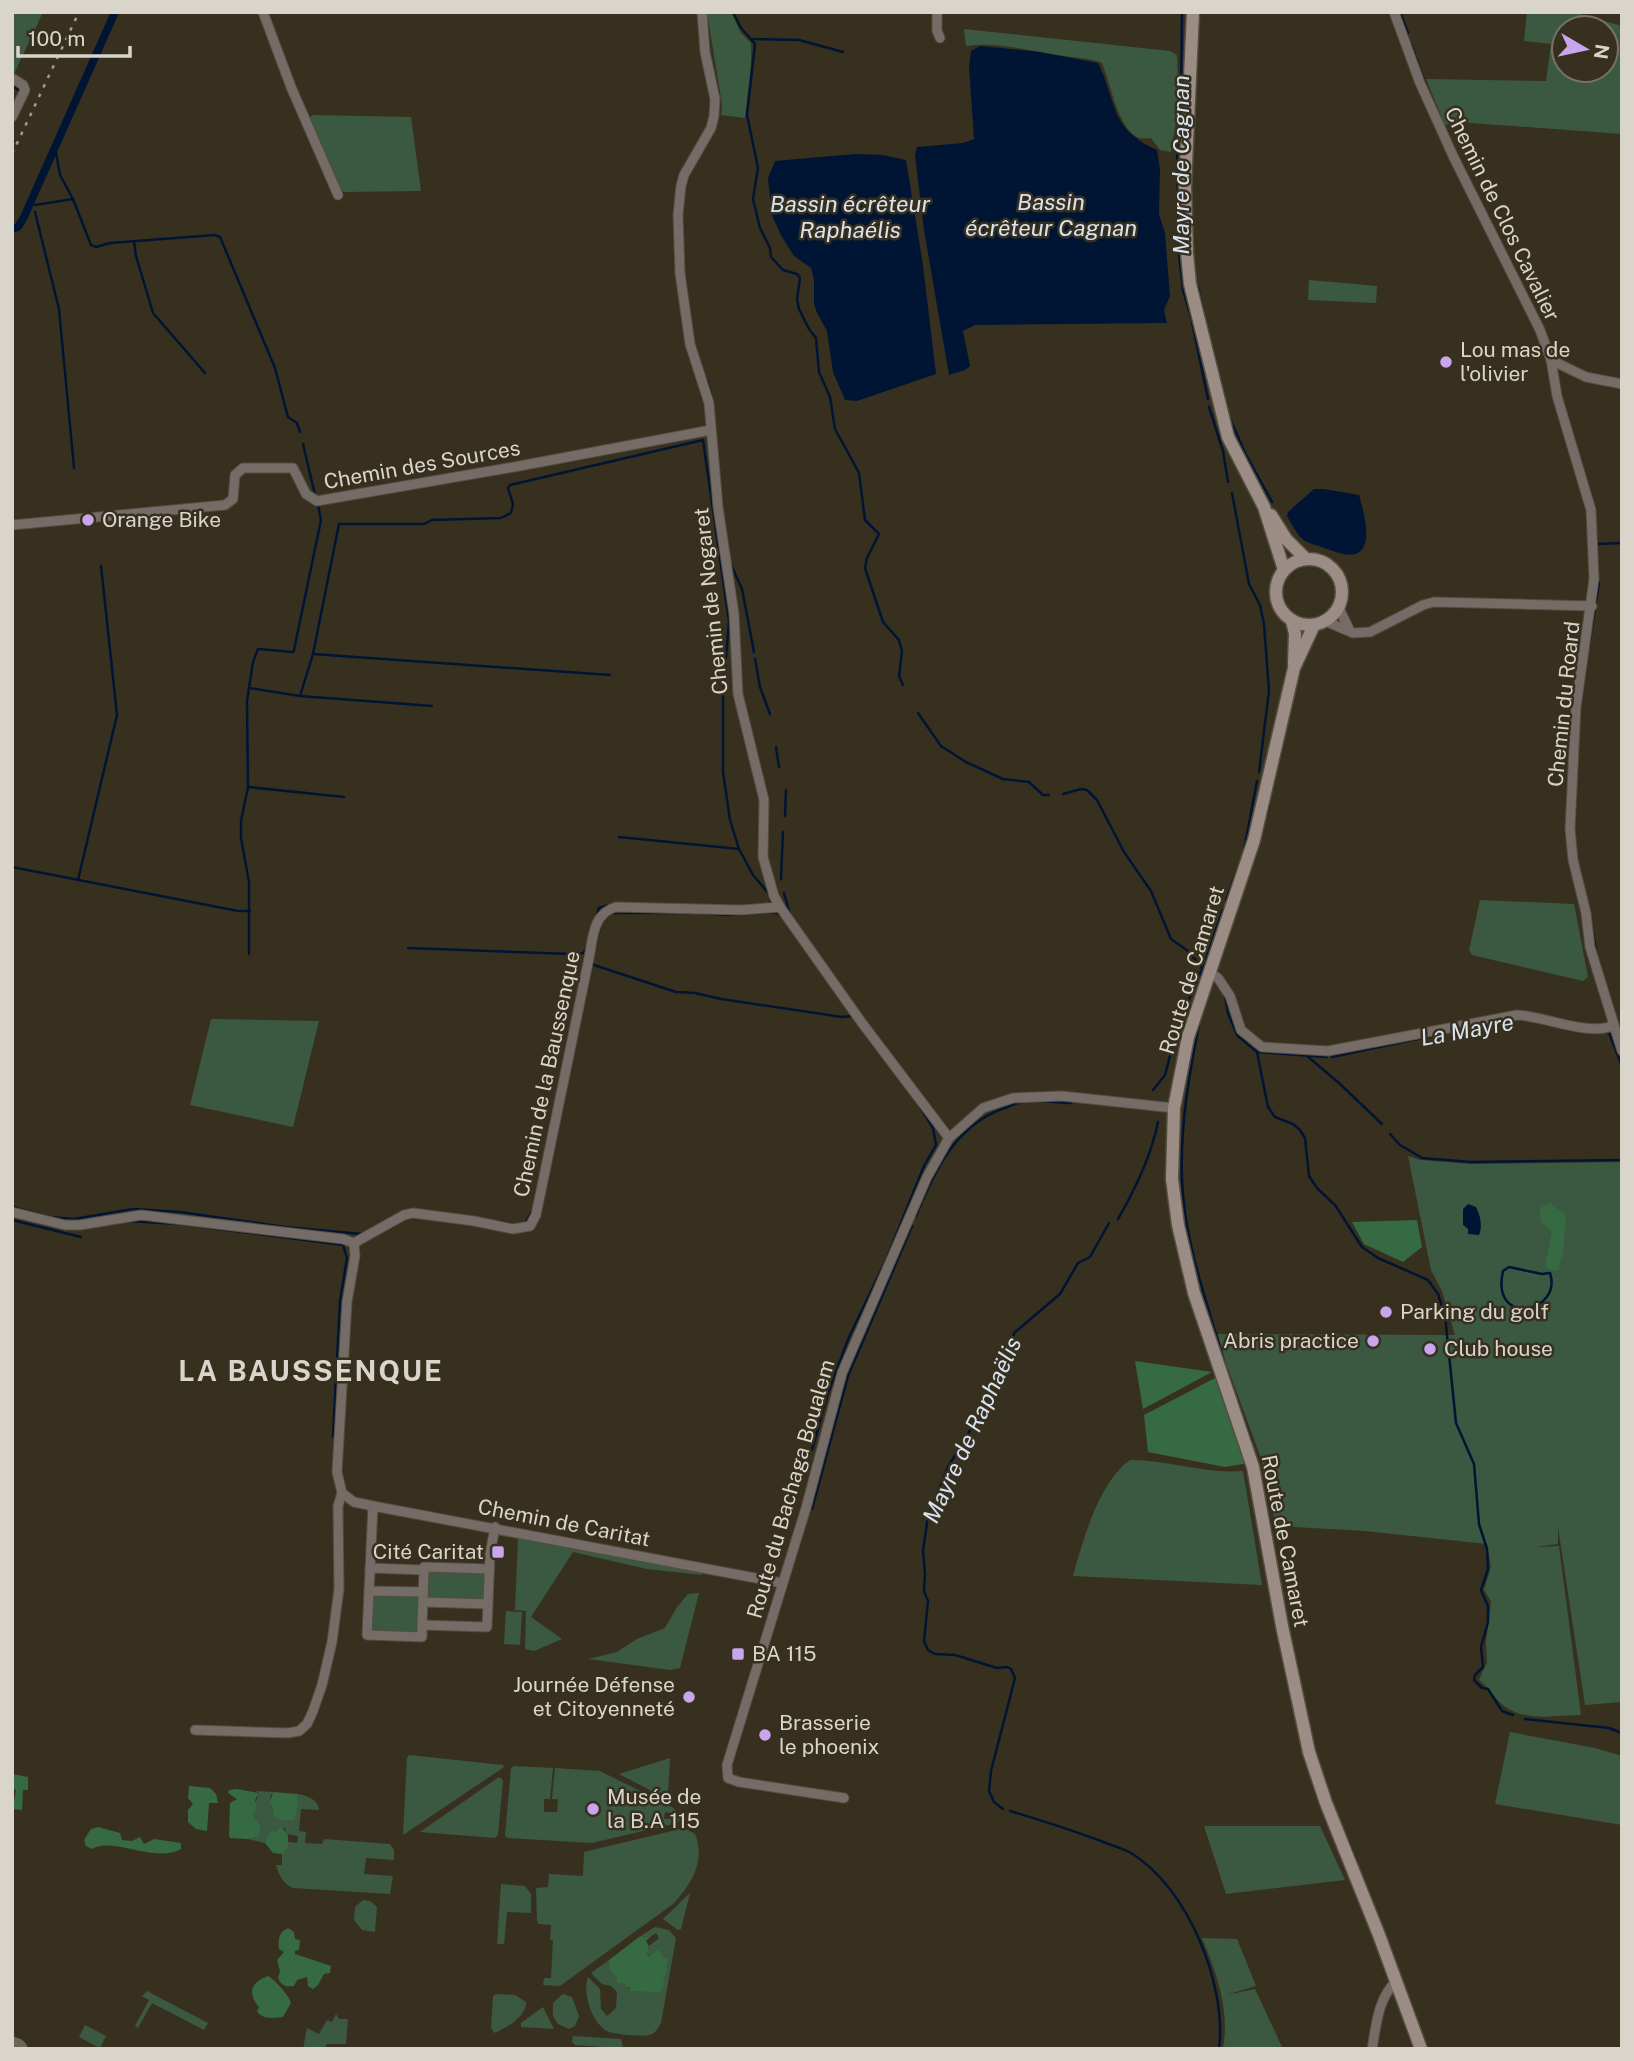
<svg xmlns="http://www.w3.org/2000/svg" width="1634" height="2061" font-family="'Public Sans',sans-serif">
  <style>
    .green { fill: #3b5941; fill-rule: evenodd }
    .forest { fill: #366a42 }
    .water { fill: #001533 }
    .lines { fill: none; stroke-linecap: round; stroke-linejoin: round }
    .stream { stroke: #001533; stroke-width: 2.5 }
    .canal { stroke: #001533; stroke-width: 8 }
    .taxiway { stroke: #6c6657; stroke-width: 21 }
    .minor-casing { stroke: #554e3e; stroke-width: 11 }
    .secondary-casing { stroke: #554e3e; stroke-width: 15 }
    .minor { stroke: #756c67; stroke-width: 9 }
    .secondary { stroke: #9b8d85; stroke-width: 12 }
    .rail { stroke: #a19b8f; stroke-width: 2.5; stroke-dasharray: 3.5 7; stroke-linecap: butt }
    .poi-dot { fill: #c9a5ee; stroke: #38301f; stroke-width: 2.5 }
    .labels { text-anchor: middle; stroke-width: 5; stroke-linejoin: round; paint-order: stroke }
    .street-label { font-size: 21px; fill: #dad5cb; stroke: #38301f }
    .poi-label { font-size: 21px; fill: #dad5cb; stroke: #38301f; text-anchor: start }
    .water-label { font-size: 23px; font-style: italic; fill: #d8e3f1; stroke: #38301f }
    .district-label { font-size: 28px; font-weight: bold; letter-spacing: 2px; fill: #dad5cb; stroke: #38301f }
  </style>
  <rect width="100%" height="100%" fill="#38301f"/>
  <g class="green">
    <path d="M12,12h31l-30,64 -1,-2z"/>
    <path d="M707,12h24l10,21 10,10v21l-6,54 -24,-3 1,-11z"/>
    <path d="M1527,12h46l49,14v108l-164,-12 -13,3 -19,-46 120,2 5,-37 -27,-3zM1564,28h42v42h-42z"/>
    <path d="M964,29l206,22 7,4 2,49 -8,48 -11,-2 -9,-12c-4,0 -8,1 -12,0 -21,-8 -28,-54 -37,-75 -12,-5 -25,-5 -38,-7 -31,-4 -66,-15 -98,-10z"/>
    <path d="M313,115l98,2 10,74 -77,1 -6,-4 -29,-70z"/>
    <path d="M1309,280l68,6 -1,17 -68,-3z"/>
    <path d="M1480,900l94,4 14,73 -5,4 -111,-26 -3,-5z"/>
    <path d="M211,1019l108,2 -26,106 -103,-22z"/>
    <path d="M1408,1156l13,4 50,4 151,-2v540l-37,3 -27,-178v17l-23,3 24,-1 22,169c-23,0 -55,7 -75,-8 -10,-6 -16,-19 -27,-27l8,-18 -1,-19 5,-42 -7,-11 7,-23 -4,-23 -122,-13 -89,-5 -15,-68 -38,-103 -5,-21 237,1 -13,-44 -11,-21z"/>
    <path d="M1130,1460c38,0 75,14 113,11l19,114 -189,-9c10,-36 26,-94 57,-116z"/>
    <path d="M518,1536l183,36 1,3 -55,-6 -74,-17 -42,65 31,22 -28,12 -9,-2 1,-38 -11,-1z"/>
    <path d="M427,1572l59,2 -1,26 -59,-1z"/>
    <path d="M699,1593l-19,75 -10,2 -82,-11 29,-7 20,-13 28,-11 12,-21 11,-13z"/>
    <path d="M373,1595l46,2v36l-48,-2z"/>
    <path d="M506,1611l16,1 -2,33 -16,-1z"/>
    <path d="M1510,1732l85,16 27,8v69l-127,-21z"/>
    <path d="M409,1755l94,10 1,2 -101,68 4,-77z"/>
    <path d="M670,1758l-2,36 -3,4 -46,-24z"/>
    <path d="M514,1766l39,2 -3,31h-6v13h13l1,-13h-6l3,-31 45,3 72,36 10,9 -17,-4 -1,7 18,-1 -5,5 -85,20 -84,-5 -3,-2 6,-68z"/>
    <path d="M499,1777l4,3 -5,55 -3,3 -75,-6z"/>
    <path d="M256,1791l17,1 -3,5 2,13h24l2,-16c9,2 20,5 21,16l-18,-1 -2,22 7,1 -1,11 17,1 2,-5 66,5 4,6v10l-28,-2 -2,16 29,2 -3,18 -97,-6c-10,-4 -14,-13 -17,-23h6v-13l4,-3 2,-7 9,1 1,-7 -12,-2 -1,-6 -9,4 -11,11 -17,-4 7,-3 6,-9 -10,-13 8,-21z"/>
    <path d="M1204,1826h116l25,54 -119,14z"/>
    <path d="M680,1829h6l9,5c11,27 -4,51 -22,70l-113,82 -17,-1 1,-7h7l2,-38h-3l1,-15 -12,-1 -2,-3 -1,-33 12,-1 1,-13 34,2 1,-24z"/>
    <path d="M501,1884l24,2 6,8v19l-24,-1 -3,32h-7z"/>
    <path d="M690,1893l-9,36 -3,1 -15,-11z"/>
    <path d="M363,1900l7,1 7,6 -2,25 -13,-2 -8,-10 1,-13z"/>
    <path d="M655,1927l14,3 7,8 -15,85c-3,5 -6,11 -12,12 -6,2 -34,-1 -40,-3 -17,-7 -27,-40 -21,-55l12,12 1,20 6,7 9,-8 1,-16 -6,-6 -9,-2 -11,-11 18,-13v9l8,9v5h9l1,5 9,2 27,-13 5,-13 -8,-8 -13,-1 2,-9 10,-8 -3,-5 -6,4h-11z"/>
    <path d="M1202,1938l35,1 19,47 -30,9 29,-6 28,60h-60c7,-39 -6,-75 -21,-111z"/>
    <path d="M147,1991l61,32 -4,7 -52,-27 -14,25 -3,-2 14,-26 -7,-4z"/>
    <path d="M497,1994l18,1 11,7c1,14 -20,26 -31,31l-4,-5 2,-32z"/>
    <path d="M563,1994l9,3 7,19 -4,10 -6,3 -11,-5 -5,-8v-13z"/>
    <path d="M543,2007l11,22 -33,-2v-4z"/>
    <path d="M336,2014l3,5h9l-2,25h-19l-3,5h-21l4,-21 12,6 8,-14 5,2z"/>
    <path d="M85,2025l21,11 -6,12 -21,-11z"/>
    <path d="M573,2036l48,3 2,7 -3,2 -45,-3 -3,-3z"/>
  </g>
  <g class="forest">
    <path d="M1550,1203l16,13 -3,37 -5,17 -6,1 -7,-5 7,-35 -11,-9 -1,-14z"/>
    <path d="M1417,1220l5,27 -19,15 -39,-18 -12,-22z"/>
    <path d="M1135,1361l77,11 -69,37z"/>
    <path d="M1217,1377l32,86 -24,4 -77,-15 -4,-37z"/>
    <path d="M12,1774l16,3v13h-5l-1,20 -10,-1 4,-18 -4,-6z"/>
    <path d="M189,1786l21,2 6,6 2,9h-9l-2,28 -11,-2 -8,-7v-12l5,-6 -5,-6z"/>
    <path d="M237,1789l22,4 -4,7 2,9 -5,5 9,13 -2,9 -11,3 -18,-1 -1,-3 1,-32 7,-4 -9,-6 1,-3z"/>
    <path d="M273,1792l25,2c0,5 -1,21 -4,26l-11,1 -8,-4 -5,-15z"/>
    <path d="M98,1827l22,6 2,7 10,1 8,-4 4,7 10,-5 27,4v6c-25,15 -69,-13 -89,0l-6,-3 -2,-6 7,-11z"/>
    <path d="M281,1827l7,8v12l-6,7 -9,-1 -8,-10 6,-13 5,2z"/>
    <path d="M288,1928l6,4 1,7 5,1 -1,10 -4,1v3l36,12 -1,7 -6,1 -6,11 -5,4 -5,-3 -1,-9 -10,3 -3,6c-9,1 -12,0 -16,-8l2,-7 -3,-11 7,-8 -5,-3c-1,-10 0,-17 9,-21z"/>
    <path d="M639,1937h11l-4,4 3,5 -2,9 3,1 7,-6 3,2 1,4 7,3 -2,16 -3,2 2,8 -5,7 -30,-1v-3l-4,-1v-4h-9v-5l-8,-9v-9z"/>
    <path d="M268,1976c7,4 21,19 23,27l-8,14c-9,1 -21,3 -26,-6l2,-4c-12,-14 -8,-25 9,-31z"/>
  </g>
  <g class="water">
    <path d="M980,46l60,6 58,11c20,41 11,65 59,87l3,19 -1,45 6,19 5,63 -6,14 3,13 -192,2 -12,6 7,35 -5,4 -16,5 -25,-145 -9,-74 2,-9 46,-4 11,-4 -5,-72 2,-16z"/>
    <path d="M855,154l28,1 23,5 17,105 13,109 -79,27 -12,-1 -12,-28 -6,-41 -10,-18 -3,-9v-24l-3,-12 -17,-12 -12,-19 -10,-21 -4,-38 7,-17z"/>
    <path d="M1314,489h10l35,6c8,27 19,73 -26,56 -31,-12 -28,-3 -46,-35l1,-4z"/>
    <path d="M1468,1204l8,3c4,7 7,20 3,28l-11,-1v-5l-5,-4v-16z"/>
  </g>
  <g class="lines">
    <g class="stream">
      <path d="M733,12l8,16 14,16 -8,71 11,53 -5,31 7,29 10,20 1,9 12,13 14,4 3,4 -3,21 2,10 10,20 7,9 3,34 11,25 5,32 24,44 6,47 14,14 -12,24 -2,10 18,54 16,18 3,11 -3,25 4,9"/>
      <path d="M1182,12l-1,89 -4,49 2,104 4,36 8,27 17,82"/>
      <path d="M1400,12l8,21"/>
      <path d="M753,39l46,1 44,12"/>
      <path d="M1411,44l14,39"/>
      <path d="M12,85l9,7"/>
      <path d="M1195,96l4,-84"/>
      <path d="M55,147l5,28 13,24 18,46 5,2 14,-4 105,-8 5,2 55,131 13,49 9,6 3,9"/>
      <path d="M35,205l38,-6"/>
      <path d="M35,212l24,97 15,159"/>
      <path d="M134,241l2,15 17,57 52,60"/>
      <path d="M1198,287l5,24"/>
      <path d="M707,381l4,13 4,32"/>
      <path d="M1209,407l14,44 5,31"/>
      <path d="M1228,414l17,39 27,49"/>
      <path d="M303,444l12,51"/>
      <path d="M1232,493l17,91 11,21 4,19 5,67 -10,81"/>
      <path d="M1596,544l26,-1"/>
      <path d="M731,565l11,24 12,63"/>
      <path d="M1589,646l10,-63"/>
      <path d="M313,654l297,21"/>
      <path d="M755,659l5,28 10,27"/>
      <path d="M249,688l51,8 132,10"/>
      <path d="M300,696l13,-42 26,-130h85l8,-4 69,-2 10,-5 2,-9 -5,-16 2,-3 193,-45 26,181 -6,73v78l7,48 9,29"/>
      <path d="M918,713l23,33 25,16 37,17 26,3 14,13h6"/>
      <path d="M776,747l3,20"/>
      <path d="M248,787l96,10"/>
      <path d="M1063,794l18,-5 6,1 10,10 27,52 27,39 20,48 17,12 14,17"/>
      <path d="M785,816l1,-26"/>
      <path d="M1263,827l6,-22"/>
      <path d="M619,837l120,12 14,26 17,20 1,7 -5,3"/>
      <path d="M1244,850l13,-69"/>
      <path d="M1252,864l5,-13"/>
      <path d="M12,867l226,44h12"/>
      <path d="M781,879l2,-47"/>
      <path d="M78,880l39,-165 -16,-149"/>
      <path d="M784,893l6,21"/>
      <path d="M1226,900l15,-40"/>
      <path d="M611,913h81"/>
      <path d="M699,913l29,2 47,-3 7,4"/>
      <path d="M1590,915l7,42"/>
      <path d="M596,918l3,-10 10,-3"/>
      <path d="M595,946l5,-18"/>
      <path d="M408,948l162,6 13,-1 4,-5"/>
      <path d="M249,954v-72l-8,-44v-17l7,-34 -1,-86 6,-39 5,-13 35,3 1,-2 27,-130 -3,-15"/>
      <path d="M591,964l85,28 19,1 26,6 121,18 10,-1"/>
      <path d="M1203,968l20,-59"/>
      <path d="M1225,996l3,17 9,22 20,17 11,55 7,10 18,7 7,6 5,8 4,38 8,12 18,17 27,42 16,11 50,22 10,14 7,21 11,108 18,41 5,60 8,25 1,20 -7,21 7,16v16l-7,25 2,20 -8,8 -1,5 8,8 6,1 14,22 11,4"/>
      <path d="M854,1019l23,31"/>
      <path d="M1199,1025c-10,50 -19,102 -17,154 2,62 25,123 42,182"/>
      <path d="M1603,1031l6,2 13,33"/>
      <path d="M1257,1052l70,5"/>
      <path d="M1306,1055l34,29 42,40"/>
      <path d="M1332,1057l100,-21"/>
      <path d="M1153,1090l12,-15 13,-50 25,-58"/>
      <path d="M1390,1134l10,11 22,13 49,4 151,-2"/>
      <path d="M12,1207l38,10 24,2 59,-10 47,3 105,15 77,7"/>
      <path d="M916,1216c18,-44 39,-90 86,-107 6,-2 14,-6 20,-7 16,-3 34,1 49,1"/>
      <path d="M1118,1219c18,-31 33,-62 40,-97"/>
      <path d="M12,1220l69,17"/>
      <path d="M128,1221l51,3 164,21 4,13 -7,43 -7,136"/>
      <path d="M502,1222l13,3 11,-3 6,-10"/>
      <path d="M1509,1267l33,7 8,-1c13,40 -60,55 -47,-2z"/>
      <path d="M1230,1381l21,60"/>
      <path d="M812,1450l15,-54 22,-59 37,-77 38,-94 12,-21 -3,-17 -16,-26"/>
      <path d="M1260,1474l12,62"/>
      <path d="M812,1509l36,-133 64,-150"/>
      <path d="M1266,1572l19,97"/>
      <path d="M1525,1719l84,9 13,5"/>
      <path d="M1306,1761l15,46"/>
      <path d="M1003,1809l-9,-7 -5,-11 2,-20 24,-93 -4,-9 -4,-2 -10,1 -42,-13 -20,-1 -7,-4 -4,-9 4,-40 -4,-10 1,-17 -2,-23 5,-35 20,-49 23,-38 19,-46 22,-35 2,-15 46,-39 18,-31 12,-6 19,-34"/>
      <path d="M1010,1811c30,9 61,19 91,30 9,4 21,7 30,12 57,35 96,131 88,196"/>
      <path d="M1348,1841l8,19"/>
    </g>
    <path class="canal" d="M12,229l6,-2 6,-10 91,-205"/>
    <path class="taxiway" d="M12,2047l5,2"/>
    <g class="minor-casing">
      <g id="minor">
        <path d="M263,12l28,75 47,108"/>
        <path d="M702,12l3,40 10,47 -1,17 -3,12 -27,47 -3,11 -3,29 2,58 10,71 19,59 9,104 16,107 4,80 26,106 -1,57 11,39 6,11 82,116 87,115"/>
        <path d="M937,12v19l3,7"/>
        <path d="M1394,12l26,71 34,75 86,172 11,30 6,36 34,114 3,69 -18,128 -6,122 3,31 13,53 4,34 32,104"/>
        <path d="M12,78l11,7 2,5 -13,27"/>
        <path d="M1551,360l35,17 36,7"/>
        <path d="M12,525l213,-20 8,-6 2,-24 8,-7h50l13,26 11,7 197,-34 197,-37"/>
        <path d="M1339,608l10,21"/>
        <path d="M1325,621l28,12 17,-1 53,-27 11,-3 158,4"/>
        <path d="M1209,972l9,6 12,18 11,34 21,17 66,4 189,-36c28,1 69,21 96,11"/>
        <path d="M12,1212l53,13h15l61,-10 202,24 11,4"/>
        <path d="M354,1243l50,-28 9,-2 61,8 39,8 17,-3 6,-11 53,-257c4,-20 4,-45 27,-51l125,3 39,-3"/>
        <path d="M342,1493l12,9 19,4 409,77"/>
        <path d="M373,1506l-6,129 55,2v-12l65,2 3,-73 5,-27"/>
        <path d="M370,1568l54,2 -2,55"/>
        <path d="M424,1570v-3l65,2"/>
        <path d="M369,1591l54,1"/>
        <path d="M423,1602l65,2"/>
        <path d="M195,1730l93,3 11,-2 8,-7 6,-13 9,-26 10,-43 7,-53 -1,-83 4,-13 -5,-21 10,-170 8,-46 -1,-13"/>
        <path d="M844,1798l-105,-16 -11,-4 -1,-13 79,-257 36,-135 85,-196 22,-39 34,-30 30,-10 49,-2 112,12"/>
        <path d="M1372,2049c4,-22 6,-52 24,-67"/>
      </g>
    </g>
    <g class="secondary-casing">
      <g id="secondary">
        <path d="M1193,12l-8,175 2,66 3,31 38,153 36,70 20,63"/>
        <path d="M1271,515l15,24 19,19"/>
        <circle cx="1309" cy="592" r="33"/>
        <path d="M1292,621l3,13 -1,30"/>
        <path d="M1314,625l-20,43 -40,172 -66,197 -14,71 -2,71 6,46 16,68 59,174 29,159 27,126 17,51 53,132 42,114"/>
      </g>
    </g>
    <use href="#minor" class="minor"/>
    <use href="#secondary" class="secondary"/>
    <path class="rail" d="M12,154l67,-142"/>
  </g>
  <g class="poi-dot">
    <circle cx="1446" cy="362" r="7"/>
    <circle cx="88" cy="520" r="7"/>
    <circle cx="1386" cy="1312" r="7"/>
    <circle cx="1373" cy="1341" r="7"/>
    <circle cx="1430" cy="1349" r="7"/>
    <rect x="491" y="1545" width="14" height="14" rx="3.5"/>
    <rect x="731" y="1647" width="14" height="14" rx="3.5"/>
    <circle cx="689" cy="1697" r="7"/>
    <circle cx="765" cy="1735" r="7"/>
    <circle cx="593" cy="1809" r="7"/>
  </g>
  <g class="labels">
    <g class="street-label">
      <text transform="translate(1502 214) rotate(64)" y="7">Chemin de Clos Cavalier</text>
      <text transform="translate(422 465) rotate(-10)" y="7">Chemin des Sources</text>
      <text transform="translate(711 601) rotate(-96)" y="7">Chemin de Nogaret</text>
      <text transform="translate(1564 704) rotate(-84)" y="7">Chemin du Roard</text>
      <text transform="translate(1192 970) rotate(-73)" y="7">Route de Camaret</text>
      <text transform="translate(547 1074) rotate(-78)" y="7">Chemin de la Baussenque</text>
      <text transform="translate(791 1489) rotate(-74)" y="7">Route du Bachaga Boualem</text>
      <text transform="translate(564 1523) rotate(11)" y="7">Chemin de Caritat</text>
      <text transform="translate(1285 1541) rotate(79)" y="7">Route de Camaret</text>
    </g>
    <g class="poi-label">
      <text x="1460" y="357">Lou mas de<tspan x="1460" dy="24">l'olivier</tspan></text>
      <text x="102" y="527">Orange Bike</text>
      <text x="1400" y="1319">Parking du golf</text>
      <text x="1359" y="1348" text-anchor="end">Abris practice</text>
      <text x="1444" y="1356">Club house</text>
      <text x="484" y="1559" text-anchor="end">Cité Caritat</text>
      <text x="752" y="1661">BA 115</text>
      <text x="675" y="1692" text-anchor="end">Journée Défense<tspan x="675" dy="24">et Citoyenneté</tspan></text>
      <text x="779" y="1730">Brasserie<tspan x="779" dy="24">le phoenix</tspan></text>
      <text x="607" y="1804">Musée de<tspan x="607" dy="24">la B.A 115</tspan></text>
    </g>
    <g class="water-label">
      <text transform="translate(1181 165) rotate(-90)" y="8">Mayre de Cagnan</text>
      <text x="1051" y="210">Bassin<tspan x="1051" dy="26">écrêteur Cagnan</tspan></text>
      <text x="850" y="212">Bassin écrêteur<tspan x="850" dy="26">Raphaélis</tspan></text>
      <text transform="translate(1467 1030) rotate(-10)" y="8">La Mayre</text>
      <text transform="translate(972 1430) rotate(-65)" y="8">Mayre de Raphaëlis</text>
    </g>
    <g class="district-label">
      <text x="311" y="1381">LA BAUSSENQUE</text>
    </g>
  </g>
  <rect width="1634" height="2061" fill="none" stroke="#dad5cb" stroke-width="28"/>
  <g transform="translate(1585 49) rotate(99)"><circle r="33" fill="#38301f" stroke="#797264" stroke-width="2"/>
  <path d="M0-5L12 26L0 18L-12 26Z" fill="#c9a5ee"/>
  <text y="-10" font-size="19" font-weight="bold" text-anchor="middle" fill="#dad5cb">N</text>
  </g>
  <path d="M18 46v10h112v-10" fill="none" stroke="#dad5cb" stroke-width="3.5"/>
  <text x="28" y="46" font-size="21" fill="#dad5cb" stroke="#38301f" stroke-width="5" paint-order="stroke">100 m</text>
</svg>
